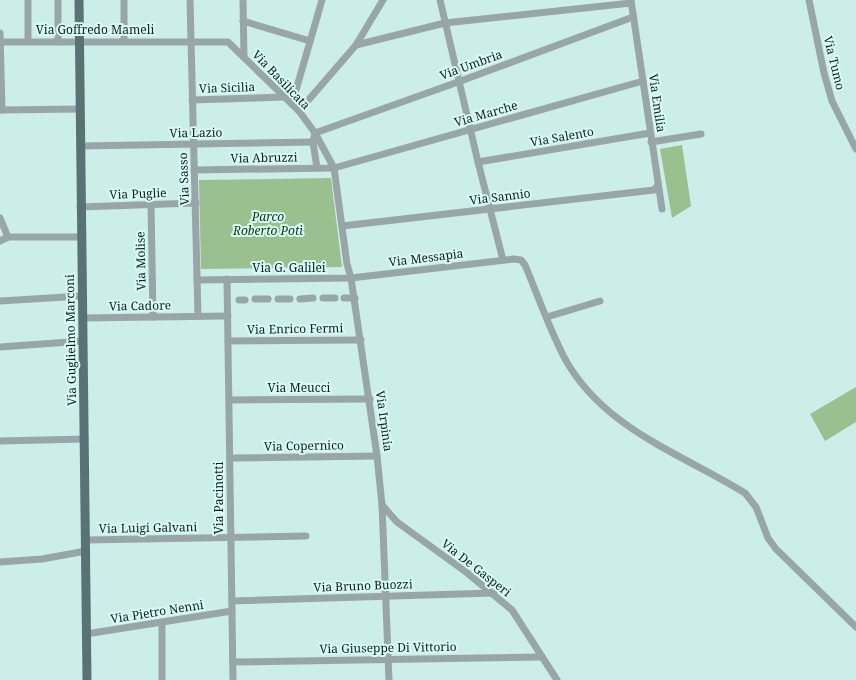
<svg xmlns="http://www.w3.org/2000/svg" width="856" height="680" font-family="'Noto Serif',serif">
  <style>
    .green { fill: #9ac08f }
    .lines { fill: none; stroke-linecap: round; stroke-linejoin: round }
    .minor { stroke: #98a6a9; stroke-width: 7 }
    .major { stroke: #587276; stroke-width: 9 }
    .labels { text-anchor: middle; stroke-width: 4; stroke-linejoin: round; paint-order: stroke }
    .street-label { font-size: 12px; fill: #121e1c; stroke: #d9fbf6 }
    .park-label { font-size: 12px; font-style: italic; fill: #143309; stroke: #d9fbf6 }
  </style>
  <rect width="100%" height="100%" fill="#cceee8"/>
  <g class="green">
    <path d="M682,145l9,61 -19,12 -12,-69z"/>
    <path d="M331,178l11,89 -141,2 -2,-89z"/>
    <path d="M856,387v35l-31,19 -15,-27z"/>
  </g>
  <g class="lines">
    <g class="minor">
      <path d="M28,0v41"/>
      <path d="M58,0v42"/>
      <path d="M124,0v41"/>
      <path d="M190,0l8,316"/>
      <path d="M243,0l1,57"/>
      <path d="M440,0l38,162 25,98"/>
      <path d="M631,0l31,209"/>
      <path d="M809,0l15,73 8,28 24,48"/>
      <path d="M243,21l67,20"/>
      <path d="M0,33l2,77"/>
      <path d="M0,42h228l71,69 16,22 19,35 13,96 4,14 26,178 5,49 7,175"/>
      <path d="M356,45l89,-22 186,-20"/>
      <path d="M192,100l93,-3"/>
      <path d="M292,104l30,-104"/>
      <path d="M0,110l80,-1"/>
      <path d="M299,111l57,-66 27,-45"/>
      <path d="M651,142l50,-8"/>
      <path d="M80,146l233,-4"/>
      <path d="M478,162l172,-29"/>
      <path d="M317,168l-4,-26 2,-9 143,-51 175,-65"/>
      <path d="M194,170l140,-2 309,-87"/>
      <path d="M151,204l2,113"/>
      <path d="M80,207l116,-4"/>
      <path d="M0,218l8,19"/>
      <path d="M342,226l312,-36 4,-5"/>
      <path d="M0,241l8,-4h73"/>
      <path d="M227,279l6,401"/>
      <path d="M197,280l154,-2 163,-19 7,1 4,5c13,31 24,63 39,92 38,71 116,96 181,136l11,14 12,31 8,11 80,78"/>
      <path d="M323,298h12"/>
      <path d="M344,298h11"/>
      <path d="M255,299h13"/>
      <path d="M278,299h12"/>
      <path d="M300,299l13,-1"/>
      <path d="M239,300h6"/>
      <path d="M0,301l82,-5"/>
      <path d="M547,317l53,-16"/>
      <path d="M82,318l146,-2"/>
      <path d="M228,341l133,-1"/>
      <path d="M0,347l83,-6"/>
      <path d="M229,400l141,-1"/>
      <path d="M0,441l85,-2"/>
      <path d="M230,458l147,-2"/>
      <path d="M382,505l15,17 69,50 46,38 45,70"/>
      <path d="M86,540l220,-4"/>
      <path d="M0,562l42,-3 44,-8"/>
      <path d="M232,601l262,-8"/>
      <path d="M162,622v58"/>
      <path d="M86,634l146,-23"/>
      <path d="M233,662l309,-5"/>
    </g>
    <path class="major" d="M79,0l8,680"/>
  </g>
  <g class="labels">
    <g class="street-label">
      <text x="95" y="34">Via Goffredo Mameli</text>
      <text transform="translate(834 63) rotate(76)" y="4">Via Tumo</text>
      <text transform="translate(471 65) rotate(-20)" y="4">Via Umbria</text>
      <text transform="translate(281 80) rotate(46)" y="4">Via Basilicata</text>
      <text transform="translate(227 88) rotate(-2)" y="4">Via Sicilia</text>
      <text transform="translate(657 103) rotate(82)" y="4">Via Emilia</text>
      <text transform="translate(486 114) rotate(-16)" y="4">Via Marche</text>
      <text transform="translate(196 133) rotate(-1)" y="4">Via Lazio</text>
      <text transform="translate(562 137) rotate(-10)" y="4">Via Salento</text>
      <text transform="translate(264 158) rotate(-1)" y="4">Via Abruzzi</text>
      <text transform="translate(184 179) rotate(-92)" y="4">Via Sasso</text>
      <text transform="translate(138 194) rotate(-2)" y="4">Via Puglie</text>
      <text transform="translate(500 197) rotate(-7)" y="4">Via Sannio</text>
      <text transform="translate(426 258) rotate(-7)" y="4">Via Messapia</text>
      <text transform="translate(141 261) rotate(-91)" y="4">Via Molise</text>
      <text x="289" y="272">Via G. Galilei</text>
      <text transform="translate(140 306) rotate(-1)" y="4">Via Cadore</text>
      <text transform="translate(295 329) rotate(-1)" y="4">Via Enrico Fermi</text>
      <text transform="translate(71 340) rotate(-91)" y="4">Via Guglielmo Marconi</text>
      <text x="299" y="392">Via Meucci</text>
      <text transform="translate(384 421) rotate(82)" y="4">Via Irpinia</text>
      <text transform="translate(304 446) rotate(-1)" y="4">Via Copernico</text>
      <text transform="translate(219 498) rotate(-90)" y="4">Via Pacinotti</text>
      <text transform="translate(148 528) rotate(-1)" y="4">Via Luigi Galvani</text>
      <text transform="translate(476 568) rotate(38)" y="4">Via De Gasperi</text>
      <text transform="translate(363 586) rotate(-2)" y="4">Via Bruno Buozzi</text>
      <text transform="translate(157 612) rotate(-9)" y="4">Via Pietro Nenni</text>
      <text transform="translate(388 648) rotate(-1)" y="4">Via Giuseppe Di Vittorio</text>
    </g>
    <g class="park-label">
      <text x="268" y="221">Parco<tspan x="268" dy="14">Roberto Potì</tspan></text>
    </g>
  </g>
</svg>
